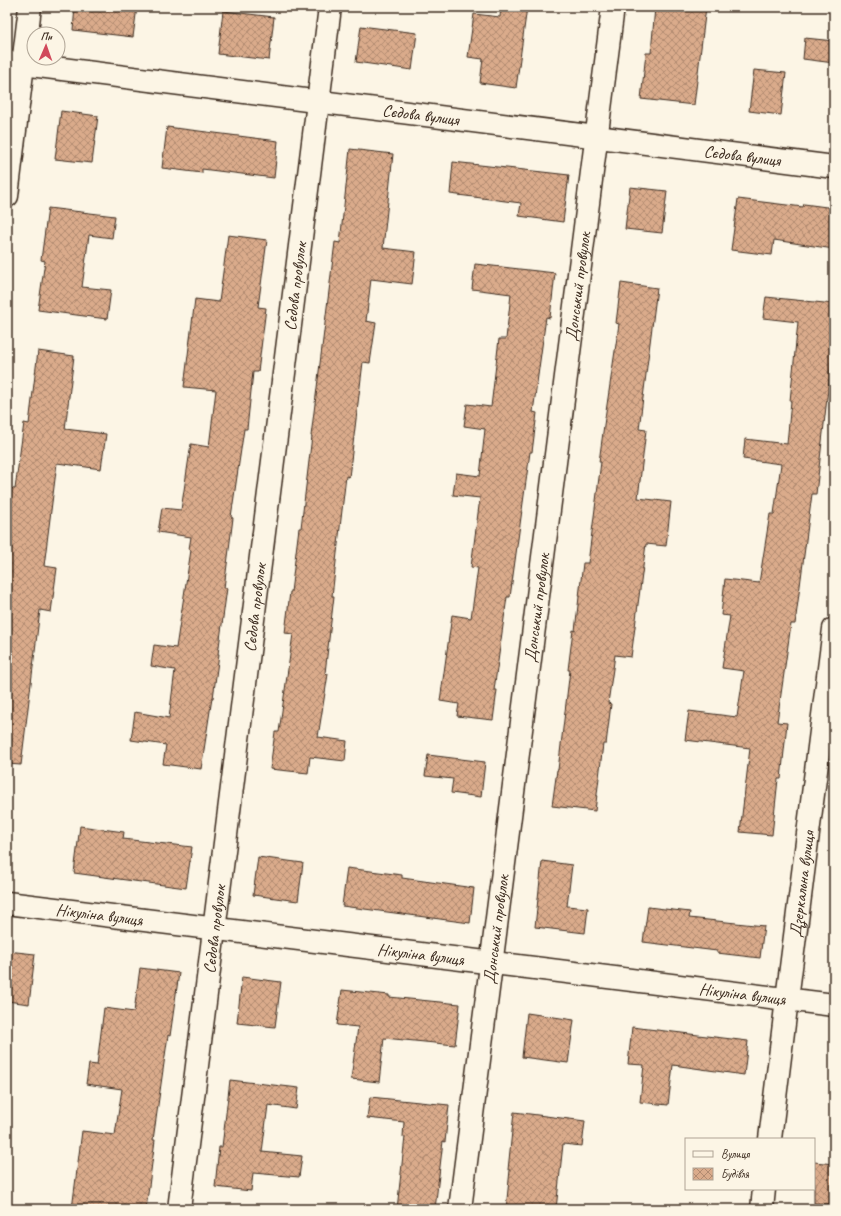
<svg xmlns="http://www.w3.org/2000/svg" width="841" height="1216" font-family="Caveat,sans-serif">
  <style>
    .building { fill: url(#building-cross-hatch); stroke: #3b2a1e }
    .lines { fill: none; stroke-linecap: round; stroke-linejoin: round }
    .street-casing { stroke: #3b2a1e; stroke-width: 25 }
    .street { stroke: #fcf5e5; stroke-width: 22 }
    .labels { text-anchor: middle; stroke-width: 3.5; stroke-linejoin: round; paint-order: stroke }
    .street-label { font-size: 17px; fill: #3b2a1e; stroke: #fcf5e5 }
  </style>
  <defs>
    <pattern id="building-cross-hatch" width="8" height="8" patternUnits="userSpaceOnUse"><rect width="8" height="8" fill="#daab8b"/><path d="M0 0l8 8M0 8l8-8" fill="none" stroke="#b28b71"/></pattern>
  </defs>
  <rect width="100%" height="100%" fill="#fcf5e5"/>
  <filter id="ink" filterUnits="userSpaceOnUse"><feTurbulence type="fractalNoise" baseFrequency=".025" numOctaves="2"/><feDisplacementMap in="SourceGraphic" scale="8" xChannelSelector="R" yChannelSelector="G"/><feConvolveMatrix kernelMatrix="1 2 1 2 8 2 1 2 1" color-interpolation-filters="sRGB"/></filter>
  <g filter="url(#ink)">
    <g class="building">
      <path d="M75,7h62l-4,30 -60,-7z"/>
      <path d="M501,7h26l-11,81 -36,-5 3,-24 -15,-2 6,-43 26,3z"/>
      <path d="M655,7h51l-12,98 -53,-6 5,-46h5z"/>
      <path d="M223,11l51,6 -5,43 -51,-6z"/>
      <path d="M361,26l56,7 -5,37 -56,-8z"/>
      <path d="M805,38l29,3v22l-31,-4z"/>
      <path d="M754,70l32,3 -5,42 -32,-4z"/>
      <path d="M61,111l37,5 -6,47 -37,-4z"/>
      <path d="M167,127l111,14 -4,37 -72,-9v4l-40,-5z"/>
      <path d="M350,149l43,5 -10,94 33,4 -4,32 -41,-5 -5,42 10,2 -6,40 -7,-1 -14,115 -3,-1 -14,120h2l-9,77 3,1 -10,63 29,4 -2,20 -35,-4 -2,16 -38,-4 5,-37h4l14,-98 -8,-1 5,-41h1l8,-64h2l11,-92h-1l18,-145 6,-49 5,1z"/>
      <path d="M453,162l116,13 -6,47 -44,-6 2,-13 -71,-9z"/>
      <path d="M630,187l37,4 -5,42 -37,-4z"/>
      <path d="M738,199l65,8 1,-3 30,4v41l-60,-9 -2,15 -41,-5z"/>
      <path d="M48,208l67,8 -3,22 -23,-3 -7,52 29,3 -4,29 -69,-9 7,-49 -4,-1z"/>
      <path d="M228,235l39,5 -9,67 8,1 -8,64h-5l-6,57h-3l-13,88 2,1 -9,70h3l-9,66h1l-6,44h-1l-11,71 -38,-5 3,-19 -35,-5 4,-28 34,6 6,-48 -24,-4 3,-21 22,3 15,-98 -2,-1 2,-12 -33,-5 4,-24 19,2 10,-66 18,3 7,-57 -32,-3 11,-88 24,3z"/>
      <path d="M475,264l80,9 -5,45 -4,-1 -13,95 4,1 -5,39h-2l-20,145h-3l-13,93h3l-4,30 -36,-4 2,-12 -19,-3 12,-86 19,3 7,-50 -7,-1 9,-69 -27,-3 3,-22 24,3 5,-47 -21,-3 3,-22 24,3 8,-68h7l5,-45 -39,-5z"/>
      <path d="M621,283l36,5 -18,141 7,1 -8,68 33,4 -5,44 -20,-2 -15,113 -16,-2 -7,48 3,1 -5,40h-3l-8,67 -43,-5 5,-36h1l12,-100h-2l5,-40 2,1 8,-68h5l13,-101h-2l5,-37 15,-101 -3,-1z"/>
      <path d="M766,297l68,7v33l-18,157h-4l-17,130h-4l-14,98 10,1 -6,56h-3l-6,56 -32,-3 10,-84 -65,-8 4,-29 48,6 7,-46 -22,-3 8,-52 -9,-1 4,-36 34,4 11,-69h4l7,-50 -38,-5 2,-20 42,5 4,-43h-1l8,-79 -35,-4z"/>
      <path d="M38,351l36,5 -9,73 41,5 -5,35 -44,-6 -13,103 13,2 -6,44 -11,-2 -19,155 -14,-1v-192l5,-36 -5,-1v-47l8,1 9,-66 5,1z"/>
      <path d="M428,755l57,7 -4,35 -30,-4 2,-14 -28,-3z"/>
      <path d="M80,826l44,6 -1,7 69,8 -6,41 -112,-15z"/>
      <path d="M258,857l45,6 -5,38 -45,-6z"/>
      <path d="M542,861l30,4 -5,41 21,2 -3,25 -50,-6z"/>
      <path d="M347,868l55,7v3l72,10 -4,35 -128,-17z"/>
      <path d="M648,907l42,5 -1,6 75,8 -4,32 -43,-5v-2l-74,-9z"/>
      <path d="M7,951l28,3 -6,50 -22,-3z"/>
      <path d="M140,968l39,5 -9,63 -2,-1 -15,105h2l-9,69h-74l10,-78 33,4 7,-46 -36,-5 3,-20 8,1 7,-57 30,4z"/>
      <path d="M242,977l39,5 -6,45 -38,-4z"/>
      <path d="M342,990l47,5v2l71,7 -5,41 -71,-7 -5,44 -28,-3 7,-52 -21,-2z"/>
      <path d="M527,1013l47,7 -6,43 -46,-6z"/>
      <path d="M632,1027l116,14 -4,34 -71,-10 -5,40 -28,-3 4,-37 -16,-1z"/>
      <path d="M230,1080l69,8 -3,21 -28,-4 -6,47 40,4 -3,21 -46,-4 -2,18 -36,-4 4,-40h3z"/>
      <path d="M370,1097l79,8 -4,37 -2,-1 -8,68h-38l8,-72h-2l1,-15 -37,-4z"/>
      <path d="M514,1112l71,9 -3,25 -19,-2 -7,65h-50l4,-39h-2z"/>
      <path d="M814,1162l20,2v41l-20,-2z"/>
    </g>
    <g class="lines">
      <g class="street-casing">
        <g id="street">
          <path id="s1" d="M7,62l827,105"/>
          <path d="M7,196l23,-189"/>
          <path id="s2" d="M7,903l827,102"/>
          <path id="s3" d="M770,1139l17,-140 47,-370"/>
          <path id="s4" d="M179,1209l151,-1202"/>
          <path id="s5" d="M460,1209l153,-1202"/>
          <path d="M762,1209l2,-20"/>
        </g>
      </g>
      <use href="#street" class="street"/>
    </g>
  </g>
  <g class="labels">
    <g class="street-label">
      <text dy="6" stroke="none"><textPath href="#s1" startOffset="417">Сєдова вулиця</textPath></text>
      <text dy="6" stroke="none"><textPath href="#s1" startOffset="741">Сєдова вулиця</textPath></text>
      <text dy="6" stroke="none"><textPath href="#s4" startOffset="930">Сєдова провулок</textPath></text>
      <text dy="6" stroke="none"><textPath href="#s5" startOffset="930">Донський провулок</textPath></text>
      <text dy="6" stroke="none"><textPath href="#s4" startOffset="606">Сєдова провулок</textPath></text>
      <text dy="6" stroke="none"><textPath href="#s5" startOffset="606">Донський провулок</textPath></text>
      <text dy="6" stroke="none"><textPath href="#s3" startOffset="257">Дзеркальна вулиця</textPath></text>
      <text dy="6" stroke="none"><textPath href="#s2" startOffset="93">Нікуліна вулиця</textPath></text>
      <text dy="6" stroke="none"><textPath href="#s4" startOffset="282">Сєдова провулок</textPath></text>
      <text dy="6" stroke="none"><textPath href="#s5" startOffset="282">Донський провулок</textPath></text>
      <text dy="6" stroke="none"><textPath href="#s2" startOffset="417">Нікуліна вулиця</textPath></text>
      <text dy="6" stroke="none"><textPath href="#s2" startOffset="741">Нікуліна вулиця</textPath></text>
    </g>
  </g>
  <rect width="841" height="1216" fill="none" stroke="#fcf5e5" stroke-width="24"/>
  <rect x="12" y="12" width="817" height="1192" fill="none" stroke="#3b2a1e" stroke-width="1.5" filter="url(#ink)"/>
  <rect x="685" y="1138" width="130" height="52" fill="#fcf5e5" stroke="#afa495"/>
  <rect x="693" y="1151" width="20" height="6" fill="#fcf5e5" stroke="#afa495"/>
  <text x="721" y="1158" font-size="12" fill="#3b2a1e">Вулиця</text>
  <rect x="693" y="1168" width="20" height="12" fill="url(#building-cross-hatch)" stroke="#afa495"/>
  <text x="721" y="1178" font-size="12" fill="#3b2a1e">Будівля</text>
  <g transform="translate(46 46) rotate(2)"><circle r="19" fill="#fcf5e5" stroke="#afa495"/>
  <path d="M0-3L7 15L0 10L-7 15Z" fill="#d1495b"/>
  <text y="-6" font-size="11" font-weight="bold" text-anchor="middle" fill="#3b2a1e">Пн</text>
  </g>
</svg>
